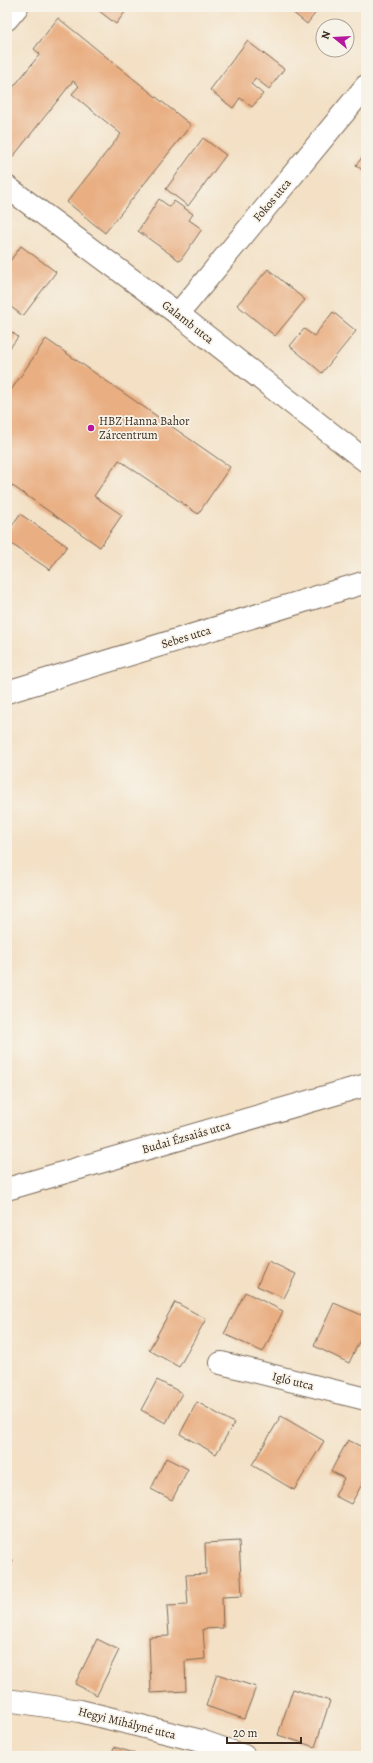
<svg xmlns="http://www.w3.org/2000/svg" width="373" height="1763" font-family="Alegreya,serif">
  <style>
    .building { fill: #e9af83 }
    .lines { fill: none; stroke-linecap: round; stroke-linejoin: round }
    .minor-casing { stroke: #7b6a58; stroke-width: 24 }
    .minor { stroke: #fff; stroke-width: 22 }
    .poi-dot { fill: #b5179e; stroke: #f7f3e8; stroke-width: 1.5 }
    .labels { text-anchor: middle; stroke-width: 3.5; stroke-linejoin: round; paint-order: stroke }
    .street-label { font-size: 12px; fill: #3b2a1e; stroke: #f7f3e8 }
    .poi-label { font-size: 12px; fill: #3b2a1e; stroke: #f7f3e8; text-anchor: start }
  </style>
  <rect width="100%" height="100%" fill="#f7f3e8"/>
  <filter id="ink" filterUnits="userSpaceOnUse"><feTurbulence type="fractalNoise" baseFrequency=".025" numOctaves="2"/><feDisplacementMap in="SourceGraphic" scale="8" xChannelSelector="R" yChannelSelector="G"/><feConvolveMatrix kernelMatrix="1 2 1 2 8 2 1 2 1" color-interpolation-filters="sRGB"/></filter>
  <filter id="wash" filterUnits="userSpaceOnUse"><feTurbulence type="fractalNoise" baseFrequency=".012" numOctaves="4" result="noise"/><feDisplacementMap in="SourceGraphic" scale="16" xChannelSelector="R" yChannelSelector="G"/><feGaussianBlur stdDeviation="0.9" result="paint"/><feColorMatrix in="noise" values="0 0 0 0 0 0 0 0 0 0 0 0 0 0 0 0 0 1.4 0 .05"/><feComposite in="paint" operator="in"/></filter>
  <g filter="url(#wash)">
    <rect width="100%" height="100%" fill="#f3e0c5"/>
    <g id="blocks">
      <g class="building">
        <path d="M94,7h35l-13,17z"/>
        <path d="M286,7h34l-13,17z"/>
        <path d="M58,18l133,107 -86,108 -38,-31 54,-68 -49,-40 7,-8 -6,-5 -61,77 -5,-4v-59l33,-41 -6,-5z"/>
        <path d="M247,41l37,28 -15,20 -14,-11 -4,6 12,10 -11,13 -12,-9 -7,10 -23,-18z"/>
        <path d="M203,138l23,17 -38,51 -22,-17z"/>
        <path d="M366,153v20l-10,-8z"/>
        <path d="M159,199l11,8 4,-6 19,13 -4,6 13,9 -22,32 -42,-30z"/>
        <path d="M21,246l35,26 -33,44 -16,-12v-39z"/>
        <path d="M268,269l37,31 -30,36 -38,-31z"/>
        <path d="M333,312l23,19 -34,42 -32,-27 14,-17 10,7z"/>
        <path d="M7,328l11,9 -11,15z"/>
        <path d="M46,339l184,128 -32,47 -79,-54 -25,36 28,19 -22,32 -93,-65v-86z"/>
        <path d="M20,514l47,32 -17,24 -43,-29v-8z"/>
        <path d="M268,1261l28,13 -12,24 -27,-12z"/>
        <path d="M245,1292l38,19 -20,41 -39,-18z"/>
        <path d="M175,1302l31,17 -27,48 -30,-17z"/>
        <path d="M334,1303l32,14v10l-17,36 -35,-17z"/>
        <path d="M157,1380l25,13 -16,30 -25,-13z"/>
        <path d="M197,1402l37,21 -18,31 -36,-20z"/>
        <path d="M281,1416l43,25 -30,49 -42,-25z"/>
        <path d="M348,1440l18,9v28l-15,27 -16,-8 9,-18 -13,-7z"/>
        <path d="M166,1458l22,11 -16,31 -21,-11z"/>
        <path d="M239,1541l3,55 -20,1 1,31 -20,1 2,30 -20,2 1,30 -35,2 -2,-56 20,-1 -2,-30 21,-1 -2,-30 20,-1 -1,-31z"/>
        <path d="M7,1557l6,3 -6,15z"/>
        <path d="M97,1639l22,11 -22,45 -22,-11z"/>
        <path d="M217,1674l39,13 -12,32 -38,-13z"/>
        <path d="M293,1689l37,12 -15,46 -37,-12z"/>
        <path d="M114,1747l30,9h-33z"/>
      </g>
    </g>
  </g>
  <g filter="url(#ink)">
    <use href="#blocks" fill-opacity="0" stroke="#7b6a58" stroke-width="1"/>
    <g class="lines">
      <g class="minor-casing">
        <g id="minor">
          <path d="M7,19l10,-12"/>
          <path d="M7,187l171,127 188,147"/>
          <path d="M178,314l188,-228"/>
          <path d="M7,692l359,-110"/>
          <path d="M7,1189l359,-104"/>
          <path d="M221,1363l145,36"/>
          <path d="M7,1700l73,11 121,30 43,15"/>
        </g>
      </g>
      <use href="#minor" class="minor"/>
    </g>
  </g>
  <circle class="poi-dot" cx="91" cy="428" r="4"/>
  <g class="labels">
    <g class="street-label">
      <text transform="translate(272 200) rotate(-50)" y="4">Fokos utca</text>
      <text transform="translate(188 322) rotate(38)" y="4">Galamb utca</text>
      <text transform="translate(186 637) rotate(-17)" y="4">Sebes utca</text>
      <text transform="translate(186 1137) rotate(-16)" y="4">Budai Ézsaiás utca</text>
      <text transform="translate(293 1381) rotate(14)" y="4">Igló utca</text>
      <text transform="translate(127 1723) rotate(14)" y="4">Hegyi Mihályné utca</text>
    </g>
    <g class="poi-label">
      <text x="99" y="425">HBZ Hanna Bahor<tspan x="99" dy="14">Zárcentrum</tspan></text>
    </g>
  </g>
  <rect width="373" height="1763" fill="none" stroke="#f7f3e8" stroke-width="24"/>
  <g transform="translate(335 38) rotate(288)"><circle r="19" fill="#f7f3e8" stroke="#aca397"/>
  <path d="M0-3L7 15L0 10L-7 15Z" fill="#b5179e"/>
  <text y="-6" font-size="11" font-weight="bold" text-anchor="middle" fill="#3b2a1e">N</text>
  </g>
  <path d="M227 1737v6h74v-6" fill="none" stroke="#3b2a1e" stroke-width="2"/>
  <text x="233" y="1737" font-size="12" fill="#3b2a1e" stroke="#f7f3e8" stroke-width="3" paint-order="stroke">20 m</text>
</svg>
